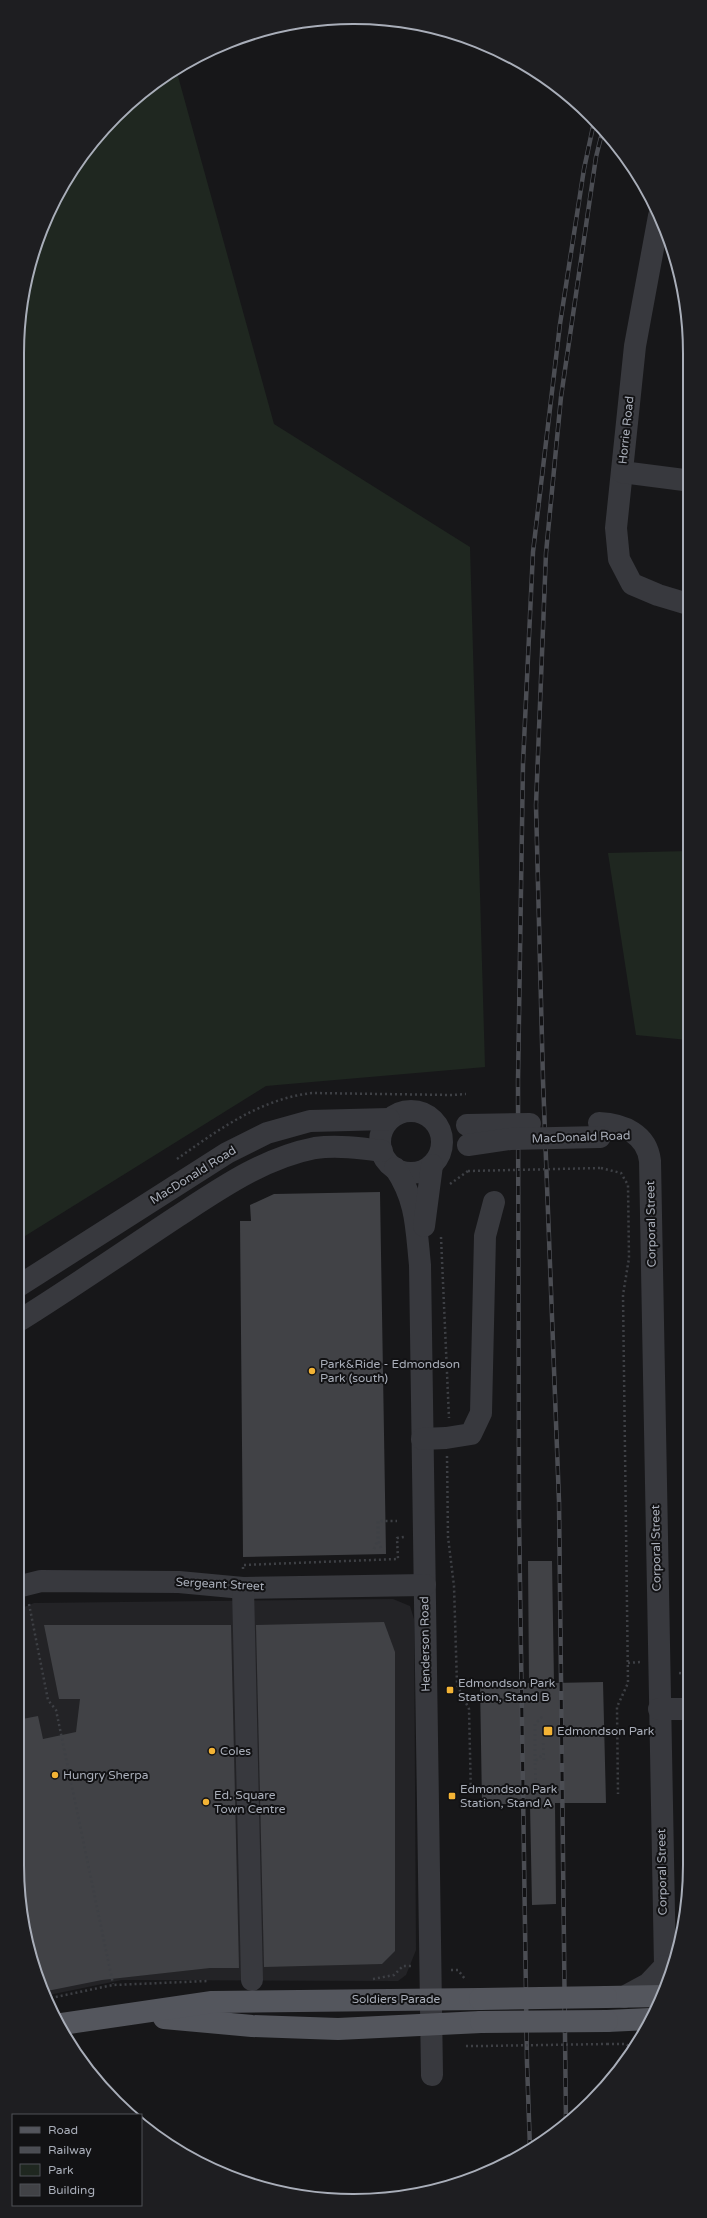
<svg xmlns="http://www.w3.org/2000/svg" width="707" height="2218" font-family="'Varela Round',sans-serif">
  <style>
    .built { fill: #232326 }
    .green { fill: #1f2720 }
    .building { fill: #414246 }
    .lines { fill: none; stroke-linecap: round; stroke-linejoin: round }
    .path { stroke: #3e4045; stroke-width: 2.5; stroke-dasharray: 2 3; stroke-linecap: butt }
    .minor { stroke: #38393e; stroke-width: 22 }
    .major { stroke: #54565d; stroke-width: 22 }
    .rail-casing { stroke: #4b4d53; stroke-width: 4.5 }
    .rail { stroke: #121214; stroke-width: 3; stroke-dasharray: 9; stroke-linecap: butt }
    .path-bridge { stroke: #3e4045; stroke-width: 2.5; stroke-dasharray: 2 3; stroke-linecap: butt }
    .minor-bridge { stroke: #38393e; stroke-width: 22 }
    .major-bridge { stroke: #54565d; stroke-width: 22 }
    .poi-dot { fill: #f3b335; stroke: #121214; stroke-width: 1.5 }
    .labels { text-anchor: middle; stroke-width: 4; stroke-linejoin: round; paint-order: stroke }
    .street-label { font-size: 12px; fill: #a9aeb9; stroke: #121214 }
    .poi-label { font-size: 12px; fill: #a9aeb9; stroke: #121214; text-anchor: start }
    .rim { fill: none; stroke: #a9aeb9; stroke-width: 2 }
  </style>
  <rect width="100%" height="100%" fill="#171719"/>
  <path class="built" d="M393,1599l17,7 4,13 2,331 -10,25 -8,6 -276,-1 -78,16 -21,-66 -6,-65v-255l17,-7z"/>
  <g class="green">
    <path d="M176,69l98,355 196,123 15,520 -219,19 -249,155v-887l7,-66 19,-63 31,-59 42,-51 51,-41z"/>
    <path d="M688,851v189l-52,-5 -28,-182z"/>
  </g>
  <g class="building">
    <path d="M380,1192l6,362 -143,3 -3,-336h11l-1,-16 24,-11z"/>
    <path d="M528,1561h24l2,122 49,-1 3,121h-51l1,101 -24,1 -2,-101h-48l-2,-120 49,-1z"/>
    <path d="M384,1622l11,30v299l-13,13 -118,3 -8,-342z"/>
    <path d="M44,1625h187l8,343h-29l-108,12 -60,12 -19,-62 -6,-66v-144l21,-4 5,23 33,-7 4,-33h-21z"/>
  </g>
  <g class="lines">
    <g class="path">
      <path d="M177,1159c41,-29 83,-60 135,-66l140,2 14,-1"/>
      <path d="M601,1168l20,5 7,12 1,73 -6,37 5,388 -11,24 1,87"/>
      <path d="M450,1184l18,-13"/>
      <path d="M441,1237l8,181"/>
      <path d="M447,1456l1,81 6,49 3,99 12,24 2,88"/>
      <path d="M381,1548l-3,-9v-18h19"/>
      <path d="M374,1549l4,-9"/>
      <path d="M243,1569v-4l155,-6 -1,-21 7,-1"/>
      <path d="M29,1604l19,96 8,10 57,274"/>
      <path d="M628,1663l12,-1"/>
      <path d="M679,1673l11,1"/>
      <path d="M543,1738l1,24"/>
      <path d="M535,1761v-37l8,-8"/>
      <path d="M536,1795l-1,-34 9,-7"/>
      <path d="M451,1970h7l7,9"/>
      <path d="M373,1979l21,-4 9,-9h9"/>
      <path d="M46,1999l67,-14 95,-4"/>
      <path d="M607,2044h19l8,6"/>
      <path d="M466,2046h15"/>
    </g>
    <g class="minor">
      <path d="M659,216l-24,130 -19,182 3,31 13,25 26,11 30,9"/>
      <path d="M622,472l62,8"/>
      <circle cx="411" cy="1142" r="31"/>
      <path d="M599,1123c24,1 48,11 51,38l15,805 5,8"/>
      <path d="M395,1168c22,33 21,59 25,97l12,810"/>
      <path d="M424,1226l8,-61"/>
      <path d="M17,1287l210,-134 40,-20 43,-12 79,-2"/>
      <path d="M17,1322c53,-33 105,-69 158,-104 43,-28 88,-60 140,-70 22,-3 45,0 67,3"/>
      <path d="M422,1439l24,-1 25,-4 10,-21 4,-177 9,-34"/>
      <path d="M17,1587l24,-6 138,1 64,6 182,-3"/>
      <path d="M243,1588l9,392"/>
      <path d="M659,1709h31"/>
      <path d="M624,1997l24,-13 17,-18"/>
    </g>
    <g class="major">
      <path d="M606,1997l57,-1"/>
      <path d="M164,2018l88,8 86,3 143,-7"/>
      <path d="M607,2021l43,-2"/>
      <path d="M62,2024l150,-22 268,-3"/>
    </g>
    <g class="rail-casing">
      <g id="rail">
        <path d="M566,2123l-7,-622 -16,-421 -7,-275 10,-252 15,-156 35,-240 7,-28"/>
        <path d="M530,2149l-3,-86 -8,-547 -1,-435 5,-318 10,-211 27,-228 24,-155 10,-47"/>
      </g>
    </g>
    <use href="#rail" class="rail"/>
    <g class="path-bridge">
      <path d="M468,1171l133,-3"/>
      <path d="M481,2046l126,-2"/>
    </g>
    <g class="minor-bridge">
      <path d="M467,1125l63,-1"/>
      <path d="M468,1145l42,-6 90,-2"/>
    </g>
    <g class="major-bridge">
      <path d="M480,1999l126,-2"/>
      <path d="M481,2022l126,-1"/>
    </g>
  </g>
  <g class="poi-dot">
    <circle cx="312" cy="1371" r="4"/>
    <rect x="446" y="1686" width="8" height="8" rx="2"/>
    <rect x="543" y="1726" width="10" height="10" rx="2"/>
    <circle cx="212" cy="1751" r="4"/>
    <circle cx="55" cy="1775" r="4"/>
    <rect x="448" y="1792" width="8" height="8" rx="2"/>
    <circle cx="206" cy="1802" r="4"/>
  </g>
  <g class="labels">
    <g class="street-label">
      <text transform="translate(626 430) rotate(-84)" y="4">Horrie Road</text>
      <text transform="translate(581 1137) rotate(-2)" y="4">MacDonald Road</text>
      <text transform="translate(193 1175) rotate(-32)" y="4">MacDonald Road</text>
      <text transform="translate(651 1224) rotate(-91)" y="4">Corporal Street</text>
      <text transform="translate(656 1548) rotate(-91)" y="4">Corporal Street</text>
      <text transform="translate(220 1584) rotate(3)" y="4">Sergeant Street</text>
      <text transform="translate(425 1644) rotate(-91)" y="4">Henderson Road</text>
      <text transform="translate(662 1872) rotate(-91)" y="4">Corporal Street</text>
      <text x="396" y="2003">Soldiers Parade</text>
    </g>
    <g class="poi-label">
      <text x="320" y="1368">Park&amp;Ride - Edmondson<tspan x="320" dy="14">Park (south)</tspan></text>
      <text x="458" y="1687">Edmondson Park<tspan x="458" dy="14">Station, Stand B</tspan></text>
      <text x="557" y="1735">Edmondson Park</text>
      <text x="220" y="1755">Coles</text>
      <text x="63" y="1779">Hungry Sherpa</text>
      <text x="460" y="1793">Edmondson Park<tspan x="460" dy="14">Station, Stand A</tspan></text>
      <text x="214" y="1799">Ed. Square<tspan x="214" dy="14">Town Centre</tspan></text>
    </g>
  </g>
  <path d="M0 0H707V2218H0ZM353 24H354A329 329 0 0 1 683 353V1865A329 329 0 0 1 354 2194H353A329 329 0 0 1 24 1865V353A329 329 0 0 1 353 24Z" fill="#1e1e21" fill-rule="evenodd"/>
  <path class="rim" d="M353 24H354A329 329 0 0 1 683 353V1865A329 329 0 0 1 354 2194H353A329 329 0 0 1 24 1865V353A329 329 0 0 1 353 24Z"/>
  <rect x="12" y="2114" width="130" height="92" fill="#121214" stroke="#4e5056"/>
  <rect x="20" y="2127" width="20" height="6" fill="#54565d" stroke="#4e5056"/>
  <text x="48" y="2134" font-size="12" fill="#a9aeb9">Road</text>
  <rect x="20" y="2147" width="20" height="6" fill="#4b4d53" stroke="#4e5056"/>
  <text x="48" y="2154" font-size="12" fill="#a9aeb9">Railway</text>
  <rect x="20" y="2164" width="20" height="12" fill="#1f2720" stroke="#4e5056"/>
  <text x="48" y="2174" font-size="12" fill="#a9aeb9">Park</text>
  <rect x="20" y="2184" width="20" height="12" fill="#414246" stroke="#4e5056"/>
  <text x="48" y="2194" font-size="12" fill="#a9aeb9">Building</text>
</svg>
